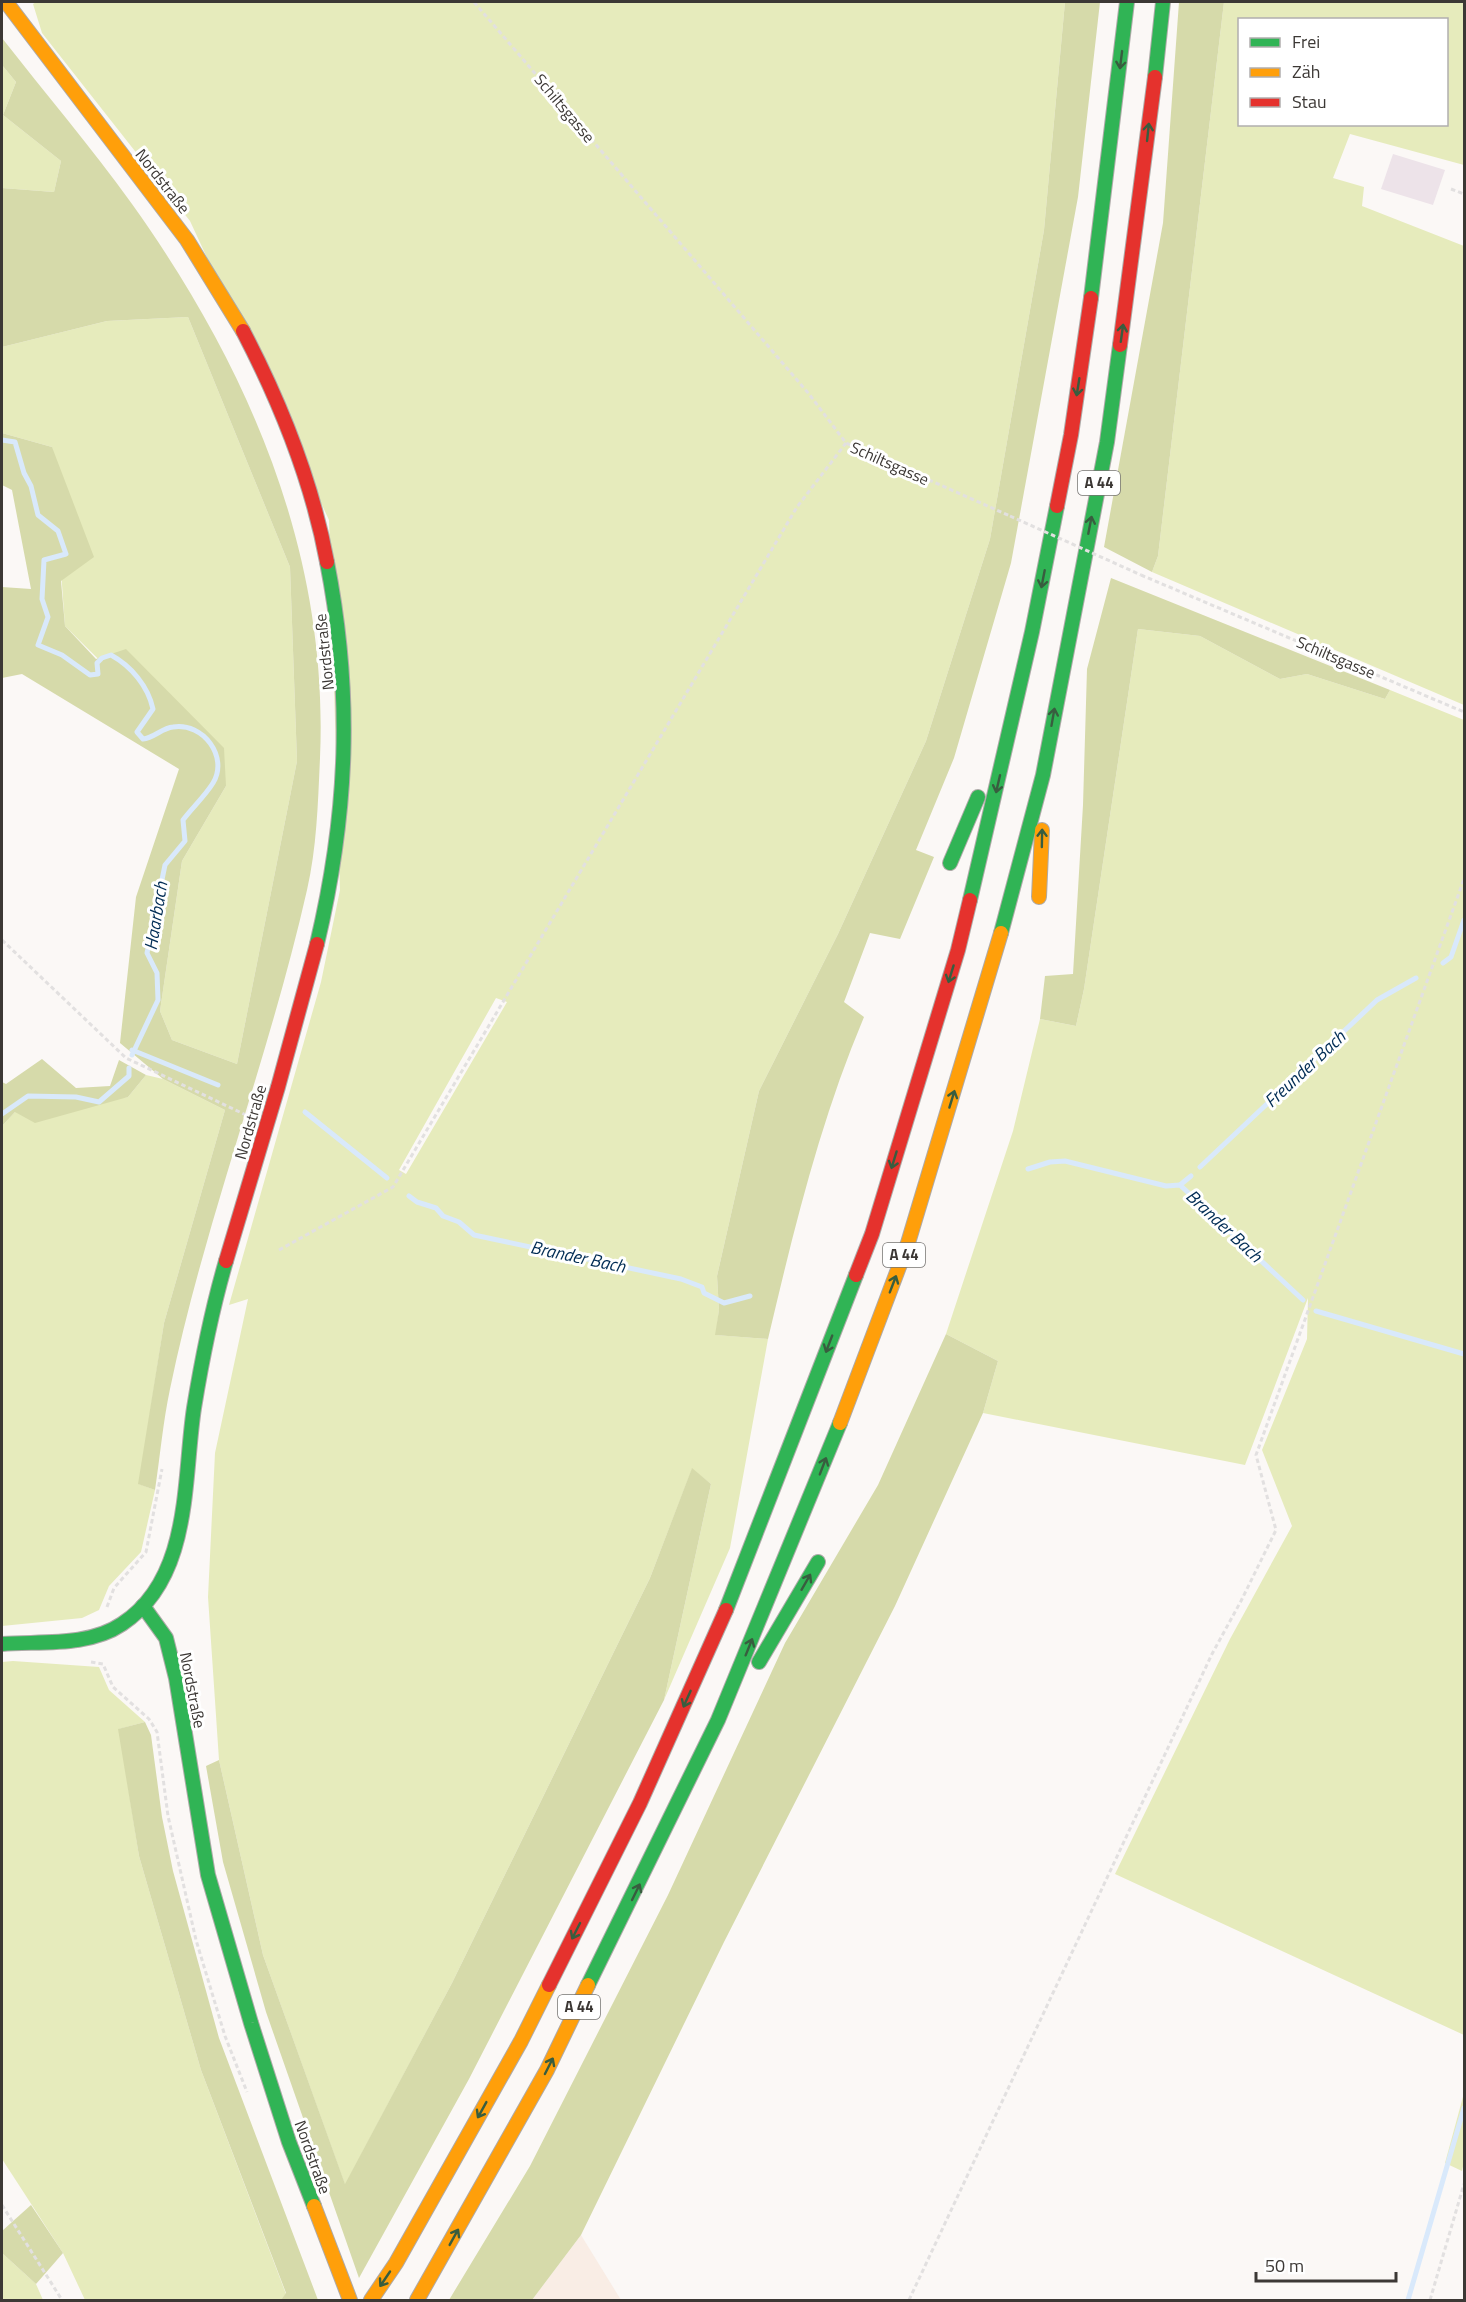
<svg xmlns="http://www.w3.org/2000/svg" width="1466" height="2302" font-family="'Titillium Web',sans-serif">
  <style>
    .built { fill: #f9ede5 }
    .green { fill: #e6ebbc; fill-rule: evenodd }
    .forest { fill: #d6daaa }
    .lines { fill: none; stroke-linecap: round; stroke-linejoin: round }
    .stream { stroke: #d9e9fb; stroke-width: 5 }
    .building { fill: #ede3e9 }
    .fast-casing { stroke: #aeaaa8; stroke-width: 16 }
    .slow-casing { stroke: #aeaaa8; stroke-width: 16 }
    .jam-casing { stroke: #aeaaa8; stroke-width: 16 }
    .path { stroke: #e2e0e0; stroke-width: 3; stroke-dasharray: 4.5 3; stroke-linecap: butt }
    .fast { stroke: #30b455; stroke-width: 14 }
    .slow { stroke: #ff9f0a; stroke-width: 14 }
    .jam { stroke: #e5322d; stroke-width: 14 }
    .path-bridge { stroke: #e2e0e0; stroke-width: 3; stroke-dasharray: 4.5 3; stroke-linecap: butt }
    .oneway { stroke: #385d3f }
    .labels { text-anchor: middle; stroke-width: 6; stroke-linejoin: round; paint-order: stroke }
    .shield { fill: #fff; stroke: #767472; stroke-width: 1.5 }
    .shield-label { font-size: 15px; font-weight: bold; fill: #3c3835 }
    .street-label { font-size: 16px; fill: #3c3835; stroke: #fff }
    .water-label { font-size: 18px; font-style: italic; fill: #002c54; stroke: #fff }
  </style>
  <rect width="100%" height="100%" fill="#fbf8f6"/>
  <path class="built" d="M581,2235l40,65h-89z"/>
  <g class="green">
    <path d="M36,2h1029l-21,228 -54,309 -64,202 -88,193 -79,157 -42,185 2,34 -3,25 52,4 -38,209 -66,152 47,-216 -19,-15 -42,109 -198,405 -107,202 -82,-230 -44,-195 -11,-163 7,-144 33,-154 -19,6 92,-323 19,-92 -11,-370 -139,-299 -148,-188 -9,-29zM496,998l11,4 -101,172 -7,-4z"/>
    <path d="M1224,2h240v163l-114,-31 -17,44 31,9 -2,19 102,40v459l-312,-133 6,-16zM1240,20h206v104h-206z"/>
    <path d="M2,65l14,17 -13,33 58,46 -7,31 -52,-4z"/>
    <path d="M188,317l102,250 7,194 -60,303 -65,-24 -12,-29 22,-150 44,-75 -161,-160 -13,-179 -50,-14v-86l105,-26z"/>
    <path d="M1138,629l62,7 80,43 27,-5 78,25 5,-9 74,30v1315l-349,-161 115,-235 62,-113 -30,-76 45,-111 1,-41 -63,167 -262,-52 15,-52 -52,-27 67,-203 27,-112 36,7 8,-37z"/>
    <path d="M146,1075l17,4 62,31 -61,213 -25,161 16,6 -14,62 -32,34 -10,24 -17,8 -80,8v-500l13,-14 113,-15z"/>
    <path d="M13,1661l86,6 10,23 36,32 -26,7 20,127 62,214 85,224 -5,6h-196l-22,-47 -61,-94v-497z"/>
    <path d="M1464,2093v69l-2,9 -17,-8z"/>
    <path d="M2,2253l34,31 7,16h-41z"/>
  </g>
  <g class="forest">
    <path d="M1065,2h35l-22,195 -67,366 -57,195 -38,92 18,7 -34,82 -30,-6 -26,69 20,15c-44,104 -70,212 -96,322l-53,-4 4,-25 -2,-34 42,-185 79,-157 88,-193 64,-202 54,-309z"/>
    <path d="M1179,2h45l-66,554 -6,16 -48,-25 59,-324z"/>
    <path d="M2,38c43,55 89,109 130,166 117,164 197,349 188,554 -2,43 -3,89 -13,132 -38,168 -102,330 -137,499 -7,33 -10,68 -15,101l-17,-6 26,-161 61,-213 -62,-31 -43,-36 16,-146 43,-128 -157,-95 -20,4v-91l29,2 -19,-99 -10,-5v-52l50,14 42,110 -33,24 4,45 31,33 30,-10 98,99 2,38 -44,75 -22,150 12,29 65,24 60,-303 -7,-194 -102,-250 -81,4 -105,26v-159l52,4 7,-31 -58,-46 13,-33 -14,-17z"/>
    <path d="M1111,578l279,112 -5,9 -78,-25 -27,5 -80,-43 -62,-7 -54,360 -8,37 -36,-7 5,-43 28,-2 10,-169 4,-136z"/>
    <path d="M42,1059l34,29 34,-2 9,-26 27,15 -18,22 -93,26 -20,-11 -13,14v-44l4,2z"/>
    <path d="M946,1334l52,27 -15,52 -88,193 -171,336 -143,293 -49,65h-83l81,-134 138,-271 117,-252 93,-158z"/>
    <path d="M692,1468l19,16 -47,216 -195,379 -110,199 -93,-266 -43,-150 -17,-96 13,-6 44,195 82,229 107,-201 198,-405z"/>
    <path d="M145,1722l6,13 11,82 11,54 46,167 99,262h-37l5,-7 -85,-223 -62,-214 -21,-127z"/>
    <path d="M31,2205l32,48 -27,31 -34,-31v-22z"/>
  </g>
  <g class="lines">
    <g class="stream">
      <path d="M2,440l13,2 9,31 7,13 7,29 20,16 8,23 -22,6 -2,39 6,18 -10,28 24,10 28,20 8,-1 -1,-11 5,-5 9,-3c20,11 37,31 42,54l-16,23 6,7c11,-1 19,-11 30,-12 30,-5 56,30 40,56 -8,13 -21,25 -30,37l2,21 -20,24 -18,88 10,20 1,27 -26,55"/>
      <path d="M1443,963l8,-6 13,-37"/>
      <path d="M132,1050l86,35"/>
      <path d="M305,1112l82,66"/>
      <path d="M2,1114l26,-18 48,1 23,5 30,-26v-8"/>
      <path d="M1200,1167l177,-167 39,-22"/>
      <path d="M1028,1169l22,-7 15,-1 101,25 14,-1 123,115"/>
      <path d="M1180,1185l11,-9"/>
      <path d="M409,1196l8,6 19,6 7,8 16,6 15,13 207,44 21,8 2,6 20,10 26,-7"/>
      <path d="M1316,1311l148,43"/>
      <path d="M1408,2300l56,-192"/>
    </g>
  </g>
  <path class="building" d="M1393,154l52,16 -12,35 -52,-16z"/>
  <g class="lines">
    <g class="fast-casing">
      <g id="fast">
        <path d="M1155,77l8,-75"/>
        <path d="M1091,298l36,-296"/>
        <path d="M950,863l28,-66"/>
        <path d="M970,900l62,-268 25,-126"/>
        <path d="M1001,933l42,-158 64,-333 13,-97"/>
        <path d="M317,944c31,-131 36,-249 10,-382"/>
        <path d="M143,1606l23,32 10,40 32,197 43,148 38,119 25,64"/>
        <path d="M726,1610l130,-335"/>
        <path d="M2,1644c39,-3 86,3 120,-20 70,-46 61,-144 72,-216 8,-49 18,-99 32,-147"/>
        <path d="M759,1662l59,-100"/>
        <path d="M588,1985l130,-265 122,-297"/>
      </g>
    </g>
    <g class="slow-casing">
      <g id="slow">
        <path d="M6,2l181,238 56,91"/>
        <path d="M1039,897l3,-67"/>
        <path d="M840,1423l68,-180 93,-310"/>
        <path d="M314,2206l36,94"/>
        <path d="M371,2300l25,-37 125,-222 28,-56"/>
        <path d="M417,2300l130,-230 41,-85"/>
      </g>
    </g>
    <g class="jam-casing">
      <g id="jam">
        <path d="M243,331c38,73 69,150 84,231"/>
        <path d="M1120,345l35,-268"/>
        <path d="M1057,506l14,-71 20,-137"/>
        <path d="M226,1261l52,-174 39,-143"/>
        <path d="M856,1275l16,-41 86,-284 12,-50"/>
        <path d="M549,1985l91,-182 86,-193"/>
      </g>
    </g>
    <g class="path">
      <path d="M474,2l335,392 37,49 164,73"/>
      <path d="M1451,189l13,5"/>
      <path d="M1141,575l323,137"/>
      <path d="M2,940l124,118 120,57"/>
      <path d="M279,1250l114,-63 404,-680 49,-64"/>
      <path d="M107,1607l7,-19 32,-36 16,-83"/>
      <path d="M91,1662l12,2 10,23 36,32 8,13 11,84 28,124 29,96 22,56"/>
      <path d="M2,2205l60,95"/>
      <path d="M909,2300l303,-646 29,-53 35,-71 -20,-75 208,-576"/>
      <path d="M1430,2300l34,-116"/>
    </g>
    <use href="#fast" class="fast"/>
    <use href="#slow" class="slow"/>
    <use href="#jam" class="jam"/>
    <path class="path-bridge" d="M1010,516l131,59"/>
  </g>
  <defs><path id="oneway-shaft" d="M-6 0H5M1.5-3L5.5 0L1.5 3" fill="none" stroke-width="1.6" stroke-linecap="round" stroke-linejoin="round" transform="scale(1.5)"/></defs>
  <g class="oneway">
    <use href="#oneway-shaft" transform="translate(1121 60) rotate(97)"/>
    <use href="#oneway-shaft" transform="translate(1148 132) rotate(-84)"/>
    <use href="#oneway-shaft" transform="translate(1122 333) rotate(-82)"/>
    <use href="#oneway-shaft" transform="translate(1078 387) rotate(99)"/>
    <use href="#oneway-shaft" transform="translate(1090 525) rotate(-79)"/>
    <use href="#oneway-shaft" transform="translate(1043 579) rotate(101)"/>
    <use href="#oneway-shaft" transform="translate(1053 717) rotate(-80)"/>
    <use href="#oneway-shaft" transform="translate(998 784) rotate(103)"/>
    <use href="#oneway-shaft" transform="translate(1042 838) rotate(-89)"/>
    <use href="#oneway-shaft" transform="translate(951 974) rotate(107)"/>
    <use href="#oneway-shaft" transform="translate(952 1099) rotate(-73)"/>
    <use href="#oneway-shaft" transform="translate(894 1160) rotate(107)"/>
    <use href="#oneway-shaft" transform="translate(893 1284) rotate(-69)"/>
    <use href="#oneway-shaft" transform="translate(829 1344) rotate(111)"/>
    <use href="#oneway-shaft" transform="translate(823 1466) rotate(-69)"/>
    <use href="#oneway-shaft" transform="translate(806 1582) rotate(-60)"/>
    <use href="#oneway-shaft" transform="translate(749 1647) rotate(-68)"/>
    <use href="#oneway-shaft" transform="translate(687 1699) rotate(114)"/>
    <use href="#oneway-shaft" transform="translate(636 1892) rotate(-64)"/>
    <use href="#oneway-shaft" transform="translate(576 1931) rotate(117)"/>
    <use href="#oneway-shaft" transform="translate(549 2066) rotate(-63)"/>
    <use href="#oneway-shaft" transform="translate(482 2110) rotate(119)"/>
    <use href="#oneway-shaft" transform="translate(454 2237) rotate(-61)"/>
    <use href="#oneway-shaft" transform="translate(385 2279) rotate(124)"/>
  </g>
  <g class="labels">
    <g class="shield">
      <rect x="1078" y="471" width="42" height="24" rx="4.5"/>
      <rect x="883" y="1243" width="42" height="24" rx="4.5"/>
      <rect x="558" y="1995" width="42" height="24" rx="4.5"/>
    </g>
    <g class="shield-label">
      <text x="1099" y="488">A 44</text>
      <text x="904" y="1260">A 44</text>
      <text x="579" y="2012">A 44</text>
    </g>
    <g class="street-label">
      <text transform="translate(565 108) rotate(50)" y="6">Schiltsgasse</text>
      <text transform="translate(163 181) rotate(52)" y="6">Nordstraße</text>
      <text transform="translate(890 463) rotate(24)" y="6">Schiltsgasse</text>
      <text transform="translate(324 652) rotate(-96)" y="6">Nordstraße</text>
      <text transform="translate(1336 657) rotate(23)" y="6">Schiltsgasse</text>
      <text transform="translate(250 1122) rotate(-74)" y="6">Nordstraße</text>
      <text transform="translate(193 1690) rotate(79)" y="6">Nordstraße</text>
      <text transform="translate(313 2157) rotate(70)" y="6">Nordstraße</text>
    </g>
    <g class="water-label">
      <text transform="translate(156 916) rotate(-81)" y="6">Haarbach</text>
      <text transform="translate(1305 1069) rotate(-43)" y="6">Freunder Bach</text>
      <text transform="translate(1224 1226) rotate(43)" y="6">Brander Bach</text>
      <text transform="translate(578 1257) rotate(12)" y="6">Brander Bach</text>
    </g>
  </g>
  <rect width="1466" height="2302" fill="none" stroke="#3c3835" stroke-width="6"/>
  <rect x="1238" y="18" width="210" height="108" fill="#ffffff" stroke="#b1afae" stroke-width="1.5"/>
  <rect x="1250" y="38" width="30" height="9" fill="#30b455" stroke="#b1afae" stroke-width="1.5"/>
  <text x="1292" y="48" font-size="18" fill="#3c3835">Frei</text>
  <rect x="1250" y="68" width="30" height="9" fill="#ff9f0a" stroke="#b1afae" stroke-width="1.5"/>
  <text x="1292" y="78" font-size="18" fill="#3c3835">Zäh</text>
  <rect x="1250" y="98" width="30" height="9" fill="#e5322d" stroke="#b1afae" stroke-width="1.5"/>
  <text x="1292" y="108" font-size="18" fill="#3c3835">Stau</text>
  <path d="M1256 2272v9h140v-9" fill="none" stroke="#3c3835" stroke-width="3"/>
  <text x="1265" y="2272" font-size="18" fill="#3c3835" stroke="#ffffff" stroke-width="4.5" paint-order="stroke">50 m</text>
</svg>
